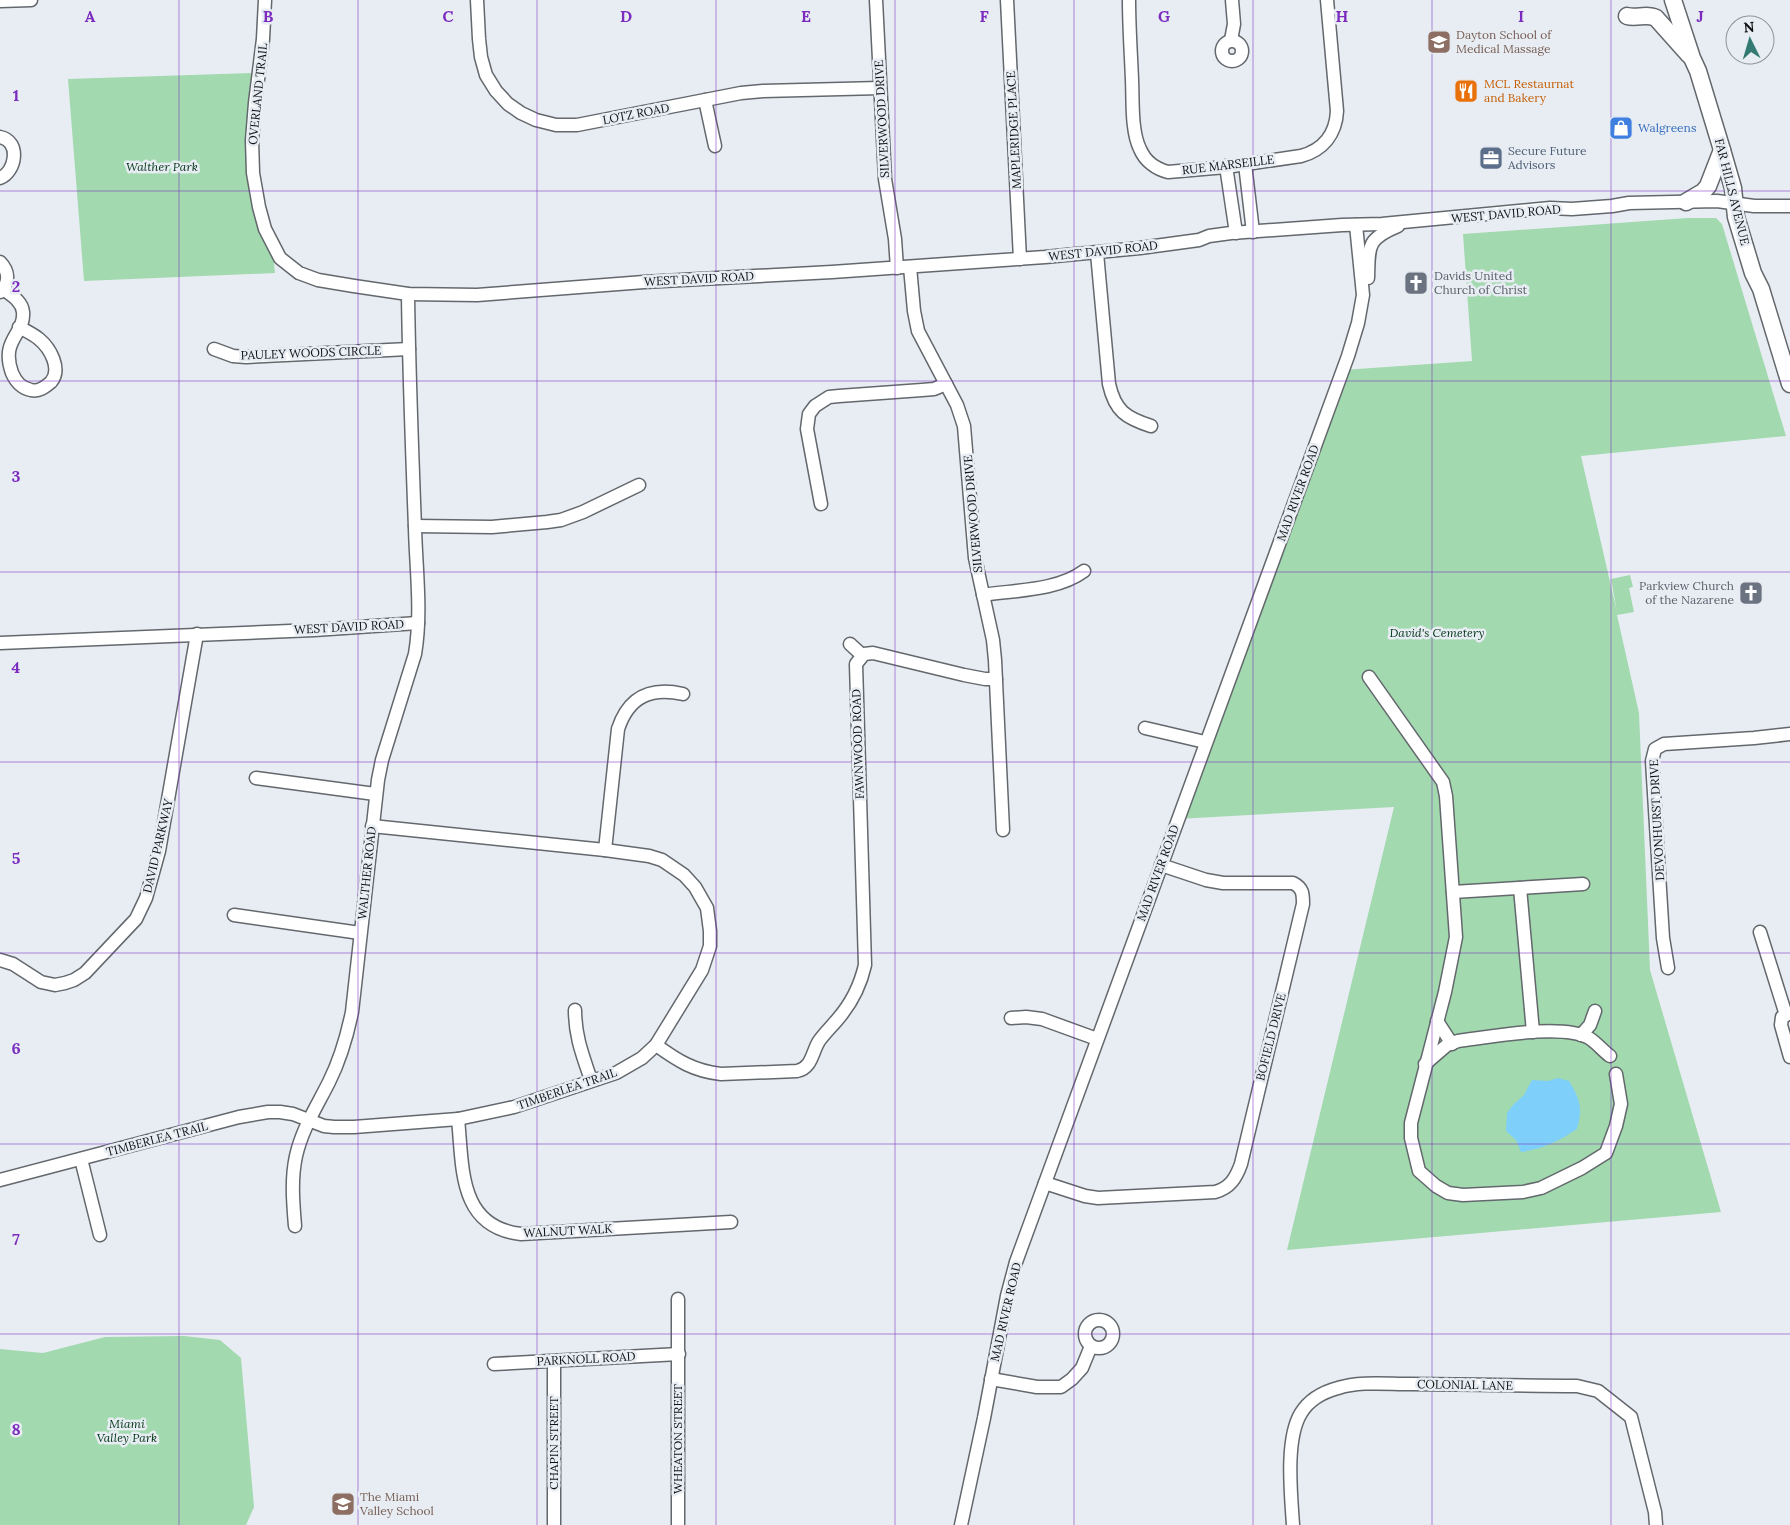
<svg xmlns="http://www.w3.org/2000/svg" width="1790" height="1525" font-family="Lora,serif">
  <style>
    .green { fill: #a2d9af }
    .water { fill: #7ecffa }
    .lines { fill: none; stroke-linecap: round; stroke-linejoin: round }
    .minor-casing { stroke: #63686d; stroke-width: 15 }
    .major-casing { stroke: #63686d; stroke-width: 19 }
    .minor { stroke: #fff; stroke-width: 12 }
    .major { stroke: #fff; stroke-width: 16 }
    .grid { fill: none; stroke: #7b2cbf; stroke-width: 1; stroke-opacity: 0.55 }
    .labels { text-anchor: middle; stroke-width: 5; stroke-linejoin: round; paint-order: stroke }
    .education-label { font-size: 12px; fill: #785e54; stroke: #e8edf3; text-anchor: start }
    .food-label { font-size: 12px; fill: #c56008; stroke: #e8edf3; text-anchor: start }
    .street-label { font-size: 12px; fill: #0f1012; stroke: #e8edf3 }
    .shop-label { font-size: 12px; fill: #366cbe; stroke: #e8edf3; text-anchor: start }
    .service-label { font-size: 12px; fill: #4e5e75; stroke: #e8edf3; text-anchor: start }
    .park-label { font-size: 12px; font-style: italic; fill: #003415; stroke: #e8edf3 }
    .worship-label { font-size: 12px; fill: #5b616d; stroke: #e8edf3; text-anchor: start }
    .grid-label { font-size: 16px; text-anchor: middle; font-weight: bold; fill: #7b2cbf; stroke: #e8edf3; stroke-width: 5; stroke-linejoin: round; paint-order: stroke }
  </style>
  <rect width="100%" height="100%" fill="#e8edf3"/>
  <g class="green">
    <path d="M252,73l-4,36v66l6,38 9,26 10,15 2,19 -191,8 -16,-202z"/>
    <path d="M1688,218h28l6,6 64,212 -205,20 36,156 -6,-33 19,-4 3,12 -4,1 5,24 -17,3 22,98 11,257 71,242 -434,38 107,-443 -217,12 166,-449 129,-9 -9,-127z"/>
    <path d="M184,1336l36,4 21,18 13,149 -8,18h-246v-176l43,4 62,-16z"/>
  </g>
  <path class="water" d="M1558,1078l11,3c11,18 14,27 8,48 -18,12 -34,20 -56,23l-5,-12 -10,-9 1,-18 6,-8 11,-10 8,-15 16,1z"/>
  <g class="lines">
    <g class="minor-casing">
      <g id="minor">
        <path d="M265,0l-2,39 -8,64 -3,37 1,33 6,34 6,22 15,29 19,15 19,7 36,6 54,8 69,1 167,-13 188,-10 213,-15 95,-9 59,-8 10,-4 22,-3 111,-8 40,-1 168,-16 22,1 40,-3 17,-3 88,-2 37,5h36"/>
        <path d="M477,0l2,39 2,18 5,18 10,16 12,13 13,9 15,7 20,5h21l164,-32 22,-2 117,-3"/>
        <path d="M876,0l9,179 10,60 2,29"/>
        <path d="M1007,0l13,259"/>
        <path d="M1129,0c0,27 2,54 3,80 1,20 -1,51 8,69 5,12 16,20 28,23l58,-5 75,-11c22,-6 35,-22 36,-45l-10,-111"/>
        <path d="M0,1l31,-1"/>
        <path d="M1231,40l3,-16 -2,-24"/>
        <circle cx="1232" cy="51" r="10"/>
        <path d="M705,100l10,46"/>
        <path d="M0,137c21,4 16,35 0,41"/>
        <path d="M1245,164l8,68"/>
        <path d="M1226,166l10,67"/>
        <path d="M1097,253l12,131c6,27 17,34 42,42"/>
        <path d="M0,262c9,9 10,21 0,30"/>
        <path d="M910,267l4,44 4,20 39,74 7,21 11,132 18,82 2,20 8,170"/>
        <path d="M1368,278c1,-31 -2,-39 30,-52"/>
        <path d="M3,289c8,6 19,12 20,23 2,23 -23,27 -11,61 4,9 9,15 19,17 8,2 14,-3 20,-8 11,-13 -1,-34 -12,-43 -6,-5 -13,-8 -20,-12"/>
        <path d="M214,349l19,7 13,1 163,-8"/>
        <path d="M821,504l-14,-75 2,-15 6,-8 14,-9 10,-1 83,-6 12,-1 12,-5"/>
        <path d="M415,526l77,1 55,-5 14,-2 22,-8 56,-27"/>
        <path d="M983,595c32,-5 74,-4 101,-24"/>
        <path d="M0,643l314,-13 104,-7"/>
        <path d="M850,644l12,11"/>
        <path d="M1369,677l74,105 3,14 10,141 -11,55 -34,131v15l8,33 17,15 12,7 15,2 60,-3 18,-4 41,-20 24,-15 10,-27 5,-22 -5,-30"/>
        <path d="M1145,728l60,14"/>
        <path d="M256,778l119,16"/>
        <path d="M605,850l13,-121c11,-33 33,-42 65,-35"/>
        <path d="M1520,888l13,144"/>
        <path d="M1453,892l130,-8"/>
        <path d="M234,915l126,18"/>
        <path d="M1760,932l26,83"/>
        <path d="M0,960l13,4 28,18 14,3 10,-2 9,-3 11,-7 51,-54 10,-21 13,-47 38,-217"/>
        <path d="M1668,968l-5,-30 -11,-177 3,-12 9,-5 90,-6 36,-4"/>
        <path d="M575,1010c0,27 8,46 16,70"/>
        <path d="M1786,1015l-4,2 -1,8 9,32"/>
        <path d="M1011,1018l15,-1 16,2 55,20"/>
        <path d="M1437,1021l15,23"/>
        <path d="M1581,1035l9,-10 5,-14"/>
        <path d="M656,1045c22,16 38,26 65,29l76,-3c15,-3 15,-19 22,-30 5,-7 12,-14 18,-21 14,-16 23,-33 28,-55l-9,-301 8,-10 9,-1 91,22 21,4h11"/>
        <path d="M1425,1064l22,-19 11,-4c32,-4 104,-18 131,-3 8,5 14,13 21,18"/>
        <path d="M458,1119c5,48 0,108 63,115l210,-12"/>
        <path d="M81,1159l19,76"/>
        <path d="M0,1180l239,-63 29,-5h12l13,2 31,12 10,1h20l104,-8 56,-12 102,-34 26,-15 14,-13 46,-75 8,-24v-15l-3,-23 -12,-21 -11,-12 -22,-15 -13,-4 -44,-6 -233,-24"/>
        <path d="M1045,1183l40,13 13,2 117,-6c15,-4 21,-14 26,-28l62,-260c0,-10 0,-16 -10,-21h-70l-17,-3 -45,-15"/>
        <path d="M295,1226c-2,-24 -4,-47 1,-70 6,-27 21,-50 33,-74 11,-22 18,-46 23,-70l26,-232 4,-20 33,-106c7,-41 1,-85 0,-126 -3,-78 -6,-156 -7,-234"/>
        <path d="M678,1299v226"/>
        <circle cx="1099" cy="1334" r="14"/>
        <path d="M494,1364l185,-10"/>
        <path d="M991,1379l46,8h24l11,-8 10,-11 9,-22"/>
        <path d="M554,1525v-164"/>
        <path d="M961,1525l23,-107 23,-122 9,-34 332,-906 10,-33 5,-28 -7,-70"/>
        <path d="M1293,1525c-2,-31 -8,-86 8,-112 8,-13 22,-21 37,-25 22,-7 48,-4 72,-4 55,0 111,2 167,2l21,5 33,26 24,95 1,13"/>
      </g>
    </g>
    <g class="major-casing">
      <g id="major">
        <path d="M1673,0l19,58 6,13 24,79 11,38 3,29 17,56 8,16 29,95"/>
        <path d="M1627,16c10,3 19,-3 29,2l33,37"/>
        <path d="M1686,202l17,-10 5,-6 14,-36"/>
      </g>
    </g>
    <use href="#minor" class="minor"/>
    <use href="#major" class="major"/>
  </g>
  <path class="grid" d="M179,0v1525M358,0v1525M537,0v1525M716,0v1525M895,0v1525M1074,0v1525M1253,0v1525M1432,0v1525M1611,0v1525M0,191h1790M0,381h1790M0,572h1790M0,762h1790M0,953h1790M0,1144h1790M0,1334h1790"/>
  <defs>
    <g id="school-square" transform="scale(1.25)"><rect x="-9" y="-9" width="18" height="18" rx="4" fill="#8d6e63" stroke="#e8edf3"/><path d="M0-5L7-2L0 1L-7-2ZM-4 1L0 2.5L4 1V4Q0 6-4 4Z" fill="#fff"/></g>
    <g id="restaurant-square" transform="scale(1.25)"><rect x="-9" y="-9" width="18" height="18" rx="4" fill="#e8710a" stroke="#e8edf3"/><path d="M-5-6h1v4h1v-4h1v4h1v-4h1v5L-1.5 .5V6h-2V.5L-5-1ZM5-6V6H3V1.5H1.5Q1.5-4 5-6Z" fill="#fff"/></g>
    <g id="shop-square" transform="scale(1.25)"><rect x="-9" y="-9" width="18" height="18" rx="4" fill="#3f7fe0" stroke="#e8edf3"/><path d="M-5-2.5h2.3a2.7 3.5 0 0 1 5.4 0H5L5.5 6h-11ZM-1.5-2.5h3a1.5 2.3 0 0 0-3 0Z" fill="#fff"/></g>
    <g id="office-square" transform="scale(1.25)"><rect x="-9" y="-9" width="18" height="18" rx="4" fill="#5c6f8a" stroke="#e8edf3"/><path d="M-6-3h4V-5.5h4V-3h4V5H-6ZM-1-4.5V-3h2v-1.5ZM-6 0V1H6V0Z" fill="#fff"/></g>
    <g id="church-square" transform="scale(1.25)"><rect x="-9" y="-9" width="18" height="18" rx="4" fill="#6b7280" stroke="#e8edf3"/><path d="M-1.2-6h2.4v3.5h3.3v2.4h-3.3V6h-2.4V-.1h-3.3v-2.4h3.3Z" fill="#fff"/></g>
  </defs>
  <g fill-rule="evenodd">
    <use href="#school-square" x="1439" y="42"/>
    <use href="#restaurant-square" x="1466" y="91"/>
    <use href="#shop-square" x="1621" y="128"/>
    <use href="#office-square" x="1491" y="158"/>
    <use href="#church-square" x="1416" y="283"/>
    <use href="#church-square" x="1751" y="593"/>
    <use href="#school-square" x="343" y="1504"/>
  </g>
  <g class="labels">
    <g class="education-label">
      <text x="1456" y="39">Dayton School of<tspan x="1456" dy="14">Medical Massage</tspan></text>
      <text x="360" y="1501">The Miami<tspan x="360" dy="14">Valley School</tspan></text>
    </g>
    <g class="food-label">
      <text x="1484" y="88">MCL Restaurnat<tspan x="1484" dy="14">and Bakery</tspan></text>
    </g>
    <g class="street-label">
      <text transform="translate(258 94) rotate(-84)" y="4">OVERLAND TRAIL</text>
      <text transform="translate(636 114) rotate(-11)" y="4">LOTZ ROAD</text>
      <text transform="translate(882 119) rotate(-93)" y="4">SILVERWOOD DRIVE</text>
      <text transform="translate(1014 130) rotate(-93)" y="4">MAPLERIDGE PLACE</text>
      <text transform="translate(1228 165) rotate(-7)" y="4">RUE MARSEILLE</text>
      <text transform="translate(1732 192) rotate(76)" y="4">FAR HILLS AVENUE</text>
      <text transform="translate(1506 214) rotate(-5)" y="4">WEST DAVID ROAD</text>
      <text transform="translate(1103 251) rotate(-6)" y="4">WEST DAVID ROAD</text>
      <text transform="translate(699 279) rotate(-3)" y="4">WEST DAVID ROAD</text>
      <text transform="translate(311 353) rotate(-2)" y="4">PAULEY WOODS CIRCLE</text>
      <text transform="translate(1298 493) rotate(-70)" y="4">MAD RIVER ROAD</text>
      <text transform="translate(973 514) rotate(-95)" y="4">SILVERWOOD DRIVE</text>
      <text transform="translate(349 627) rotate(-3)" y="4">WEST DAVID ROAD</text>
      <text transform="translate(858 744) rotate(-92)" y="4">FAWNWOOD ROAD</text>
      <text transform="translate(1657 820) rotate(-93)" y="4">DEVONHURST DRIVE</text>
      <text transform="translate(158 846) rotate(-77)" y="4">DAVID PARKWAY</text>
      <text transform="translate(367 873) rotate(-84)" y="4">WALTHER ROAD</text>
      <text transform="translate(1158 873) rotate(-70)" y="4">MAD RIVER ROAD</text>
      <text transform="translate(1271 1037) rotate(-76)" y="4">BOFIELD DRIVE</text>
      <text transform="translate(567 1089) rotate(-19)" y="4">TIMBERLEA TRAIL</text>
      <text transform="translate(157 1139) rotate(-15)" y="4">TIMBERLEA TRAIL</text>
      <text transform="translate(568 1231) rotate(-3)" y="4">WALNUT WALK</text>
      <text transform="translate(1006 1312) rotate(-77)" y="4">MAD RIVER ROAD</text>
      <text transform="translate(586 1359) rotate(-3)" y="4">PARKNOLL ROAD</text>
      <text transform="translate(1465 1385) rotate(1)" y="4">COLONIAL LANE</text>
      <text transform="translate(678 1439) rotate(-90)" y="4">WHEATON STREET</text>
      <text transform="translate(554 1443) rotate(-90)" y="4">CHAPIN STREET</text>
    </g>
    <g class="shop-label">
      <text x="1638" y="132">Walgreens</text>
    </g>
    <g class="service-label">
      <text x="1508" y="155">Secure Future<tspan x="1508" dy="14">Advisors</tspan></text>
    </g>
    <g class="park-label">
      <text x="162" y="171">Walther Park</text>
      <text x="1437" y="637">David's Cemetery</text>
      <text x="127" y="1428">Miami<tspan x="127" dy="14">Valley Park</tspan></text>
    </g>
    <g class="worship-label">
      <text x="1434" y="280">Davids United<tspan x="1434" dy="14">Church of Christ</tspan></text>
      <text x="1734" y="590" text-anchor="end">Parkview Church<tspan x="1734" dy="14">of the Nazarene</tspan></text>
    </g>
  </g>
  <g class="grid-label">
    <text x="90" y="22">A</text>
    <text x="268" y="22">B</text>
    <text x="448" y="22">C</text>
    <text x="626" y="22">D</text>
    <text x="806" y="22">E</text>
    <text x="984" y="22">F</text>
    <text x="1164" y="22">G</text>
    <text x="1342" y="22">H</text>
    <text x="1521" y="22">I</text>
    <text x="1700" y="22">J</text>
    <text x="16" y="101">1</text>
    <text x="16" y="292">2</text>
    <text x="16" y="482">3</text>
    <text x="16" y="673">4</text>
    <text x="16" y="864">5</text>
    <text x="16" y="1054">6</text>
    <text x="16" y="1245">7</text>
    <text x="16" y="1435">8</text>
  </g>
  <g transform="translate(1750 40) rotate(355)"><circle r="24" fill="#e8edf3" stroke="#919599"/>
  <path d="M0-4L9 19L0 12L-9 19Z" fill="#337a73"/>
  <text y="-8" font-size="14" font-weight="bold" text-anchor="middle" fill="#0f1012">N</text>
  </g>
</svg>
